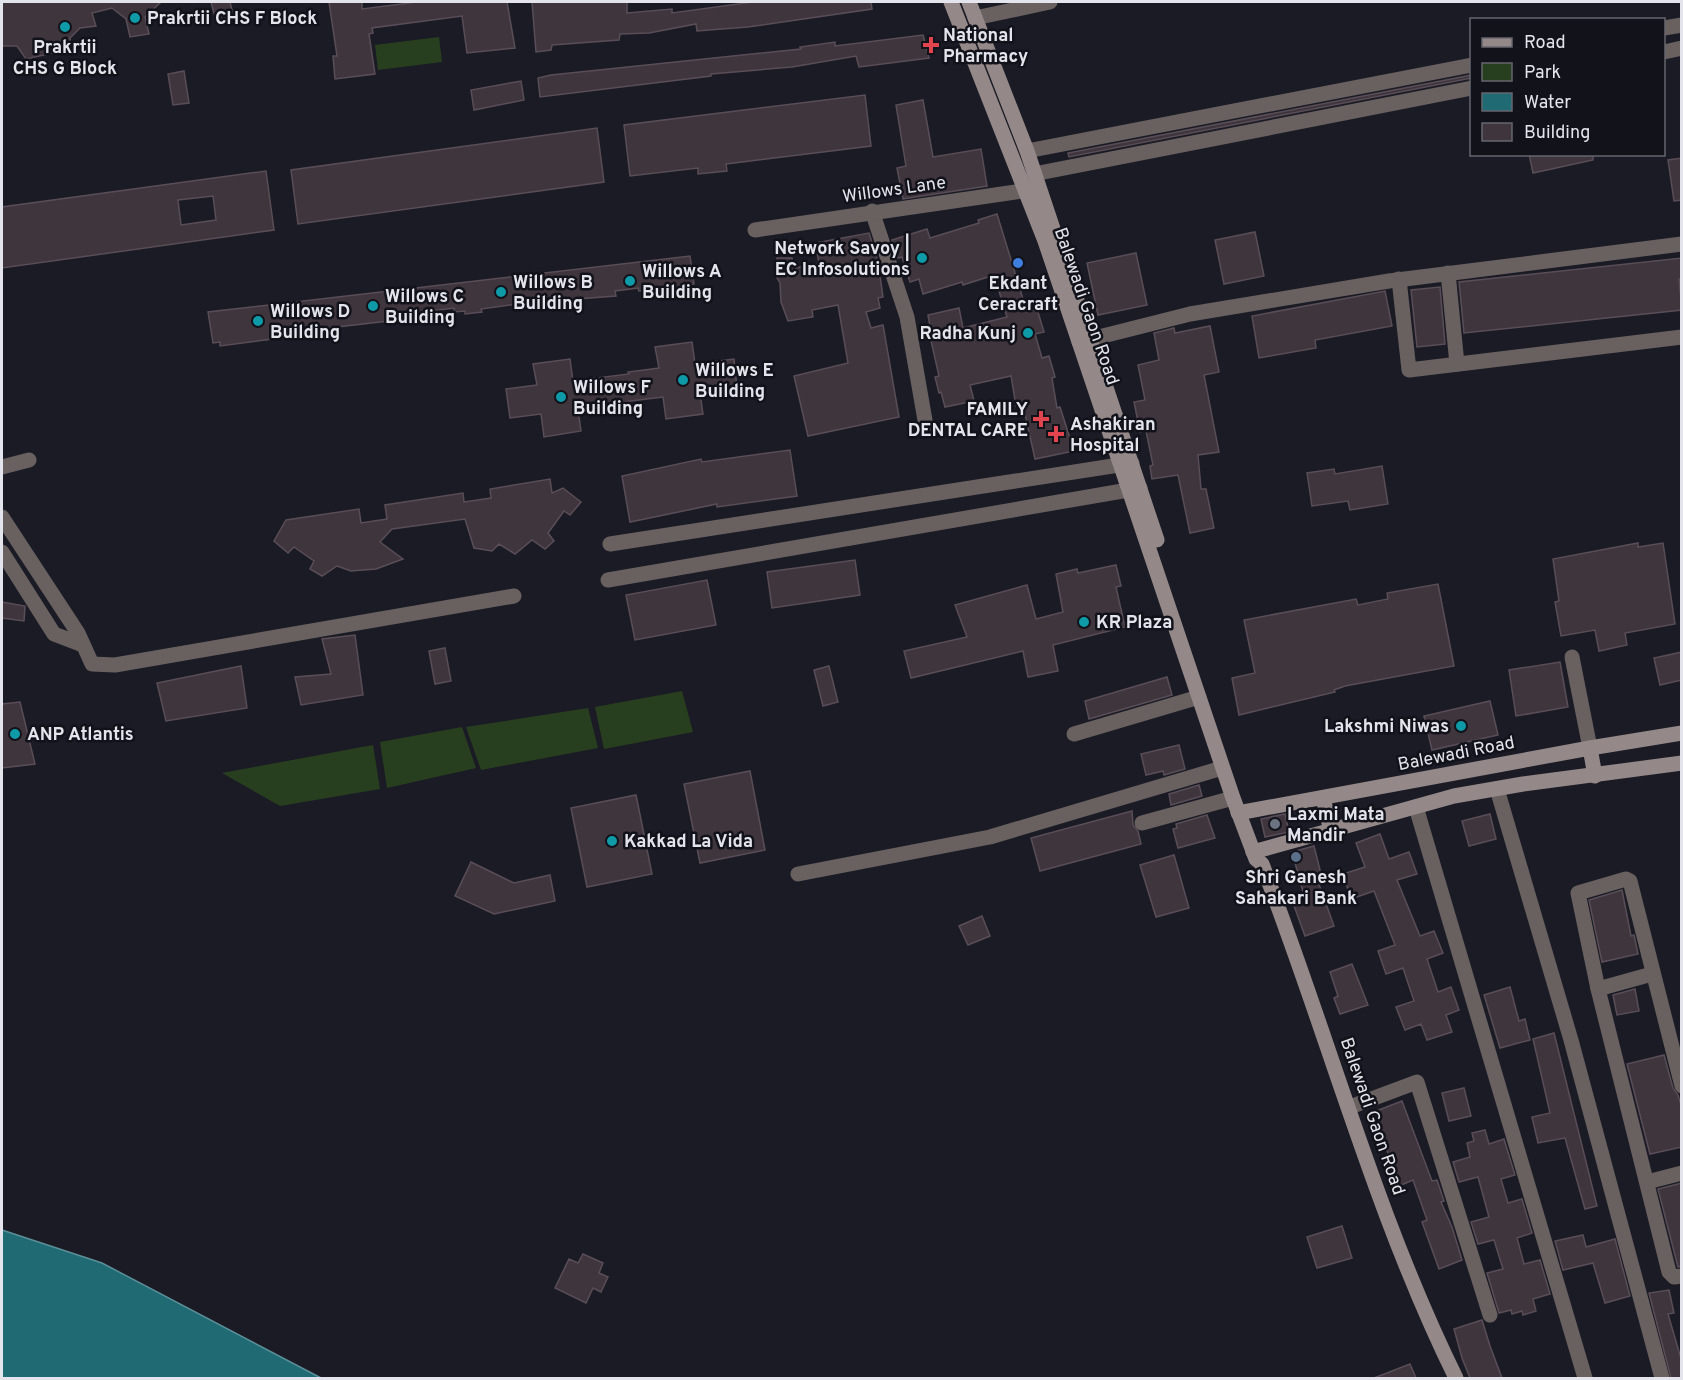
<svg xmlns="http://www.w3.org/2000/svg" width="1683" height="1380" font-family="Overpass,sans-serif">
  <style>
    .green { fill: #283f1f }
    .water { fill: #206a74; stroke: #5b8f98; stroke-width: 1.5 }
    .building { fill: #3f353d; stroke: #594e57; stroke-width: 1.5; fill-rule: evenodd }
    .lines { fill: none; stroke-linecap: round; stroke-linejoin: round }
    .street { stroke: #686160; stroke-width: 15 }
    .secondary { stroke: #948988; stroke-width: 15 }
    .culture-dot { fill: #0f9aa8; stroke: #12121b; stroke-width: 2 }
    .health-dot { fill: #e0444e; stroke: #12121b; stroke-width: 2 }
    .shop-dot { fill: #3f7fe0; stroke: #12121b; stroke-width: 2 }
    .worship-dot { fill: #6b7280; stroke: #12121b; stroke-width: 2 }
    .service-dot { fill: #5c6f8a; stroke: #12121b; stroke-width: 2 }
    .labels { text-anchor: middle; stroke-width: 5; stroke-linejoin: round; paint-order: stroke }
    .poi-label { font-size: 18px; font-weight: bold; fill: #e4e5ec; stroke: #12121b; text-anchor: start }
    .street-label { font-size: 18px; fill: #e4e5ec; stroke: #12121b }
  </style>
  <rect width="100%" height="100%" fill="#1b1b25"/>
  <g class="green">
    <path d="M439,37l3,25 -64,8 -3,-25z"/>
    <path d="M682,691l11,41 -89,17 -9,-42z"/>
    <path d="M588,708l10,40 -117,22 -15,-43z"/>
    <path d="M462,727l14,41 -89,20 -7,-46z"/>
    <path d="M373,745l7,44 -100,17 -58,-33z"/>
  </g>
  <path class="water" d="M2,1230l100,33 219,115h-319z"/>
  <g class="building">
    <path d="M2,2h159l-16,15 4,17 -19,3 -4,-18 -14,-11 -20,5 4,13 -16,2 -10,10 1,11 -45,10 -9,-13h-15z"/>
    <path d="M211,2h19l4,16 -18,3z"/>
    <path d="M329,2h33v7l55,-7h90l8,46 -48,5 -5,-37 -90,12 1,5 -4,1 6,40 -40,5 -2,-23h4z"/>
    <path d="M532,2h95v11l45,-4v4l81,-11h118l1,7 -124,18 -51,4 -1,-7 -47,9 -29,1 -1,6 -67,5 -1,5 -15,2z"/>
    <path d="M923,35l6,23 -70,9 -3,-11 -64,11 -81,7v2l-171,21 -2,-19 13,-3 250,-26 -1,-2 35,-5v4z"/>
    <path d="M184,71l5,32 -16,2 -5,-31z"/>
    <path d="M1472,75v3l-403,79 -1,-4z"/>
    <path d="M521,81l3,19 -50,10 -3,-20z"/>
    <path d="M865,95l6,51 -145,18 1,7 -29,3v-6l-68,8 -6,-51z"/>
    <path d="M923,100l10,57 48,-8 6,37 -84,13 -6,-31 9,-2 -10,-61z"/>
    <path d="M597,128l7,54 -306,42 -7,-54z"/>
    <path d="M1529,154h64v6l-60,13z"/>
    <path d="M1682,158v42l-8,1 -6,-41z"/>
    <path d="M266,171l8,59 -272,38v-61zM213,196l3,24 -35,5 -3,-25z"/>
    <path d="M997,214l30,98 10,-3 7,23 -9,2 7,24 7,-2 6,21 -3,1 5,30 3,-1 14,44 -39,8 -12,-54 -7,1 -5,-30 -41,9 4,16 -29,6 -4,-15 -2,1 -4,-16 4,-1 -10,-44h2l-3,-17 31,-7 4,20 44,-11 -13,-42 -31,10 -1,-3 -39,12 -4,-15 -9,3 -8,-25 -4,1 -6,-18 35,-11 3,9 49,-15 -1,-3z"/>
    <path d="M1255,232l9,44 -40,8 -9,-44z"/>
    <path d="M869,233l9,29 5,35 -5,1 2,10 -14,4 5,16 12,-3 16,92 -91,19 -14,-60 54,-13 -10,-58 -26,5 1,7 -25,4 -7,-19 -1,-19 -4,-7 1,-18h15l2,10 25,-5 -4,-20z"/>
    <path d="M1136,253l11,52 -49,10 -11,-52z"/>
    <path d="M690,256l4,28 -17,3 1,4 -14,1 -1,-4 -24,3 -1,-3 -23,3 1,5 -79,6 1,3 -20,3v-4l-37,5 1,3 -17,2v-3l-11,1v-4l-31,4v5l-129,15v4l-74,10v-4l-7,1 -5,-31z"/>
    <path d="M1682,258v21h-3l3,31 -218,23 -5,-51z"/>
    <path d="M1440,287l5,57 -28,3 -6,-57z"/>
    <path d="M1385,291l7,35 -77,14 1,8 -57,10 -7,-42z"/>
    <path d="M1210,326l9,46 -15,3 15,77 -21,3 3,34h5l8,39 -24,5 -12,-58 -26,4 -2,-13 3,-1 -7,-34 -6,1 -6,-30 11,-2 -7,-35 21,-5 -5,-27 20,-5 1,5z"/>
    <path d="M692,342l3,22 39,-5 3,29 -37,5 3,21 -37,5 -3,-22 -48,6 1,3 -38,4 3,21 -37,6 -3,-23 -31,4 -4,-29 31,-4 -4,-21 37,-5 3,22 56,-7 -1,-2 31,-4 -4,-21z"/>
    <path d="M790,450l7,46 -80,11v-3l-87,18 -8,-46 79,-17 1,3z"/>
    <path d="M1382,466l6,38 -38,6 -2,-9 -36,5 -5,-33 27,-4 1,5z"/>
    <path d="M550,479l2,14 11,-5 18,14 -11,13 -6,-4 -16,22 6,8 -9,8 -13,-9 -17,14 -16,-10 -7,7 -18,-3 -9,-29 -73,10 -12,13 23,17 -27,10 -25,2 -14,-5 -15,10 -12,-7 4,-8 -20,-14 -6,6 -14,-12 12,-21 73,-11 2,14 26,-4 -2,-14 78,-12 1,9 27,-4 -1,-9z"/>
    <path d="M1638,543v4l25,-4 12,81 -50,9 2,12 -28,6 -4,-21 -34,6 -6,-34 4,-1 -6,-42z"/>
    <path d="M855,560l5,35 -88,13 -5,-36z"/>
    <path d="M1116,565l5,21 -5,1 9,40 -72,18 5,26 -30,6 -5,-26 -112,27 -7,-27 63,-14 -12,-32 72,-20 9,34 27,-7 -7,-38 21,-5 1,4z"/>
    <path d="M707,580l9,45 -81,15 -9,-45z"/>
    <path d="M1438,584l16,82 -109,20 -11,4 1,2 -96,23 -7,-37 23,-5 -11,-53 112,-21 2,6 30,-6 -1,-6z"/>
    <path d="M2,602l23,4 -1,15 -22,-3z"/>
    <path d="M355,635l8,60 -62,10 -6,-28 36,-3 -9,-35z"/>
    <path d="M445,648l6,33 -16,3 -6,-33z"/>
    <path d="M1682,652v28l-22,5 -6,-27z"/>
    <path d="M1560,662l8,45 -52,9 -7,-46z"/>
    <path d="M241,666l6,42 -81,13 -9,-38z"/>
    <path d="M829,666l9,36 -15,4 -9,-36z"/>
    <path d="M1167,677l5,18 -83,24 -4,-18z"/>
    <path d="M1490,701l8,34 -66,15 -8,-34z"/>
    <path d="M20,702l15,62 -33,4v-64z"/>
    <path d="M1179,745l6,24 -21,6 -1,-4 -17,4 -5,-21z"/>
    <path d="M750,771l15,79 -65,13 -16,-79z"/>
    <path d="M1199,785l3,11 -31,9 -2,-11z"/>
    <path d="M636,795l16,79 -65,13 -16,-79z"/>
    <path d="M1132,811l1,14 5,6 3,13 -101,27 -9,-33z"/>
    <path d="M1285,814l4,18 -24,5 -4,-18z"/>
    <path d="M1490,814l6,25 -27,7 -7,-25z"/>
    <path d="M1207,815l8,23 -37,10 -5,-19 4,-1 -1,-4z"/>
    <path d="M1380,834l9,25 20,-7 8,22 -20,6 23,56 14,-5 9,22 -16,6 11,33 13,-5 8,23 -13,5 6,17 -25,8 -6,-16 -16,6 -9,-23 18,-6 -11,-33 -17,6 -8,-23 17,-6 -21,-54 -23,8 -8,-25 22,-7 -9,-24z"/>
    <path d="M1314,846l7,28 -5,2 18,50 -29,10 -12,-33 12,-4 -13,-47z"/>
    <path d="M1174,855l15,53 -33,9 -16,-52z"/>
    <path d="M471,862l43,21 36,-8 5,26 -61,13 -39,-18z"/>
    <path d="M1622,890l9,46 3,-1 4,19 -36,8 -13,-62z"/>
    <path d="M982,916l8,20 -22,9 -9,-19z"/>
    <path d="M1352,964l16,41 -28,9 -6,-16 4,-2 -8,-24z"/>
    <path d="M1510,987l9,34 6,-2 5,21 -30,8 -16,-53z"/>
    <path d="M1635,989l4,22 -22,4 -4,-20z"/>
    <path d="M1554,1033l43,173 -12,3 -20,-71 -27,5 -6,-26 18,-4 -17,-74z"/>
    <path d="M1664,1055l9,33 5,7 4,13v39l-32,7 -23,-90z"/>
    <path d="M1464,1088l7,28 -22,5 -7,-28z"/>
    <path d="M1402,1101l30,80 5,-1 7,21 -3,1 11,25 10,33 -23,9 -17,-47 5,-2 -14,-40 -14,6 -20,-60 -3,2 -5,-15z"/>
    <path d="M1485,1130l4,14 15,-5 11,36 -14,4 7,24 14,-4 10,34 -15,5 7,26 16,-4 10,34 -17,5 3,12 -13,4 -1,-4 -10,3 -1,-4 -12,3 -12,-40 16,-4 -9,-29 -16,4 -7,-22 18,-5 -11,-40 -19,5 -6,-20 17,-5 -3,-14 7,-2 -2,-8z"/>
    <path d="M1682,1183v83l-4,1 -20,-78z"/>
    <path d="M1342,1226l10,32 -35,10 -10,-31z"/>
    <path d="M1583,1235l3,12 29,-8 15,57 -25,7 -12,-40 -30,7 -8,-29z"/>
    <path d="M583,1254l20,9 -4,10 9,4 -7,15 -8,-4 -7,15 -31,-15 14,-29 9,4z"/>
    <path d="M1669,1290l5,23 -6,1 14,48v16h-11l-22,-85z"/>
    <path d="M1482,1320l8,26 12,32h-32l-8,-20 -8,-29z"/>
    <path d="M1410,1364l6,14h-42z"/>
  </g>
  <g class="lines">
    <g class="street">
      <path d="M975,18l75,-16"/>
      <path d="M1664,28l18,-3"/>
      <path d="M1664,52l18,-4"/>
      <path d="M1027,151l445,-86"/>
      <path d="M1034,174l438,-86"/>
      <path d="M872,211l35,106 19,109"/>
      <path d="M755,230l281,-41"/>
      <path d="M1448,273l9,91"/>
      <path d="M1399,279l10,91 273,-33"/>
      <path d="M1079,342l111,-28 199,-33 293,-37"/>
      <path d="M2,467l27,-7"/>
      <path d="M2,517l76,116 14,31 23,1 399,-69"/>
      <path d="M610,544l522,-81"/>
      <path d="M2,552l52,82 29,11"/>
      <path d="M608,580l532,-92"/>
      <path d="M1572,657l18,91"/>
      <path d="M1074,734l125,-37"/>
      <path d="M1497,789l74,251 91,338"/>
      <path d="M1416,807l169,571"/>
      <path d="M1142,823l91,-25"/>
      <path d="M798,874l192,-37 232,-69"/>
      <path d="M1598,989l54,-15"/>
      <path d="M1682,1086l-52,-205 -4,-2 -48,14 20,96 71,283 5,5 8,-1"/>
      <path d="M1350,1107l67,-25 73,233"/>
      <path d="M1647,1182l35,-9"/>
    </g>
    <g class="secondary">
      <path d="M951,2l94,239 188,557 23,61 6,5c66,170 113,350 194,514"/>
      <path d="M969,2l58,149 130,389"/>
      <path d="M1590,748l5,28"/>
      <path d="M1323,798l8,33"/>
      <path d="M1238,813l352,-65 92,-15"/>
      <path d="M1253,852l201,-56 69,-12 159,-21"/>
    </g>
  </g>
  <g class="culture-dot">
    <circle cx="135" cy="18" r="6"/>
    <circle cx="65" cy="27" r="6"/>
    <circle cx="922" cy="258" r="6"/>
    <circle cx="630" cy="281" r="6"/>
    <circle cx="501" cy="292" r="6"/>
    <circle cx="373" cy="306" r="6"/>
    <circle cx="258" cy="321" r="6"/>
    <circle cx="1028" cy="333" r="6"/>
    <circle cx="683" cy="380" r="6"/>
    <circle cx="561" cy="397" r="6"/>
    <circle cx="1084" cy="622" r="6"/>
    <circle cx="1461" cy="726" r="6"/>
    <circle cx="15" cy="734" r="6"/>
    <circle cx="612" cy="841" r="6"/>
  </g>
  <g class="health-dot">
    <path d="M928 36h6v6h6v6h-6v6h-6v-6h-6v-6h6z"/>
    <path d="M1038 410h6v6h6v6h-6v6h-6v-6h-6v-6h6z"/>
    <path d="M1053 425h6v6h6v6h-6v6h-6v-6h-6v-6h6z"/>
  </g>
  <circle class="shop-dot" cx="1018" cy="263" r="6"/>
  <circle class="worship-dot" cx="1275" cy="824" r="6"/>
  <circle class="service-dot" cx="1296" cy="857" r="6"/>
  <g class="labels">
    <g class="poi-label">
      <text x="147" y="24">Prakrtii CHS F Block</text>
      <text x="943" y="41">National<tspan x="943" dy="21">Pharmacy</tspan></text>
      <text x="65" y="53" text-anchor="middle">Prakrtii<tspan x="65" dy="21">CHS G Block</tspan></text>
      <text x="910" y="254" text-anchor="end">Network Savoy |<tspan x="910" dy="21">EC Infosolutions</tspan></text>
      <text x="642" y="277">Willows A<tspan x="642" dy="21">Building</tspan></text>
      <text x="513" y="288">Willows B<tspan x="513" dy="21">Building</tspan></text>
      <text x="1018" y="289" text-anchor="middle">Ekdant<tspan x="1018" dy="21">Ceracraft</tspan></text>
      <text x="385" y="302">Willows C<tspan x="385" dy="21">Building</tspan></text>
      <text x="270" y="317">Willows D<tspan x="270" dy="21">Building</tspan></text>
      <text x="1016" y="339" text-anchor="end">Radha Kunj</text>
      <text x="695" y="376">Willows E<tspan x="695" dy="21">Building</tspan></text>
      <text x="573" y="393">Willows F<tspan x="573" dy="21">Building</tspan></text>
      <text x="1028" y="415" text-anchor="end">FAMILY<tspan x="1028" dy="21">DENTAL CARE</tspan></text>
      <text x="1070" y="430">Ashakiran<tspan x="1070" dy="21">Hospital</tspan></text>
      <text x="1096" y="628">KR Plaza</text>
      <text x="1449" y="732" text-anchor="end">Lakshmi Niwas</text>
      <text x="27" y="740">ANP Atlantis</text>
      <text x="1287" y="820">Laxmi Mata<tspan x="1287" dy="21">Mandir</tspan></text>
      <text x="624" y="847">Kakkad La Vida</text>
      <text x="1296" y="883" text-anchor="middle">Shri Ganesh<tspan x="1296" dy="21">Sahakari Bank</tspan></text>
    </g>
    <g class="street-label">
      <text transform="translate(894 189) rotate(-8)" y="6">Willows Lane</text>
      <text transform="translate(1087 306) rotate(71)" y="6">Balewadi Gaon Road</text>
      <text transform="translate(1456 753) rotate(-11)" y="6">Balewadi Road</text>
      <text transform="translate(1373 1116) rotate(71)" y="6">Balewadi Gaon Road</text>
    </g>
  </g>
  <rect width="1683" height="1380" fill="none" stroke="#e4e5ec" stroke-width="6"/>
  <rect x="1470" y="18" width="195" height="138" fill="#12121b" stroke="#66666f" stroke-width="1.5"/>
  <rect x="1482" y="38" width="30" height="9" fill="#948988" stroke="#66666f" stroke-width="1.5"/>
  <text x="1524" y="48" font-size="18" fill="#e4e5ec">Road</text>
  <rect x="1482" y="63" width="30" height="18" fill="#283f1f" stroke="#66666f" stroke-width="1.5"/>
  <text x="1524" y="78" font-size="18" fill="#e4e5ec">Park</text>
  <rect x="1482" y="93" width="30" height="18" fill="#206a74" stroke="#66666f" stroke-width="1.5"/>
  <text x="1524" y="108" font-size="18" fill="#e4e5ec">Water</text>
  <rect x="1482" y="123" width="30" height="18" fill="#3f353d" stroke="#66666f" stroke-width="1.5"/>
  <text x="1524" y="138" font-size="18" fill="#e4e5ec">Building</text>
</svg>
